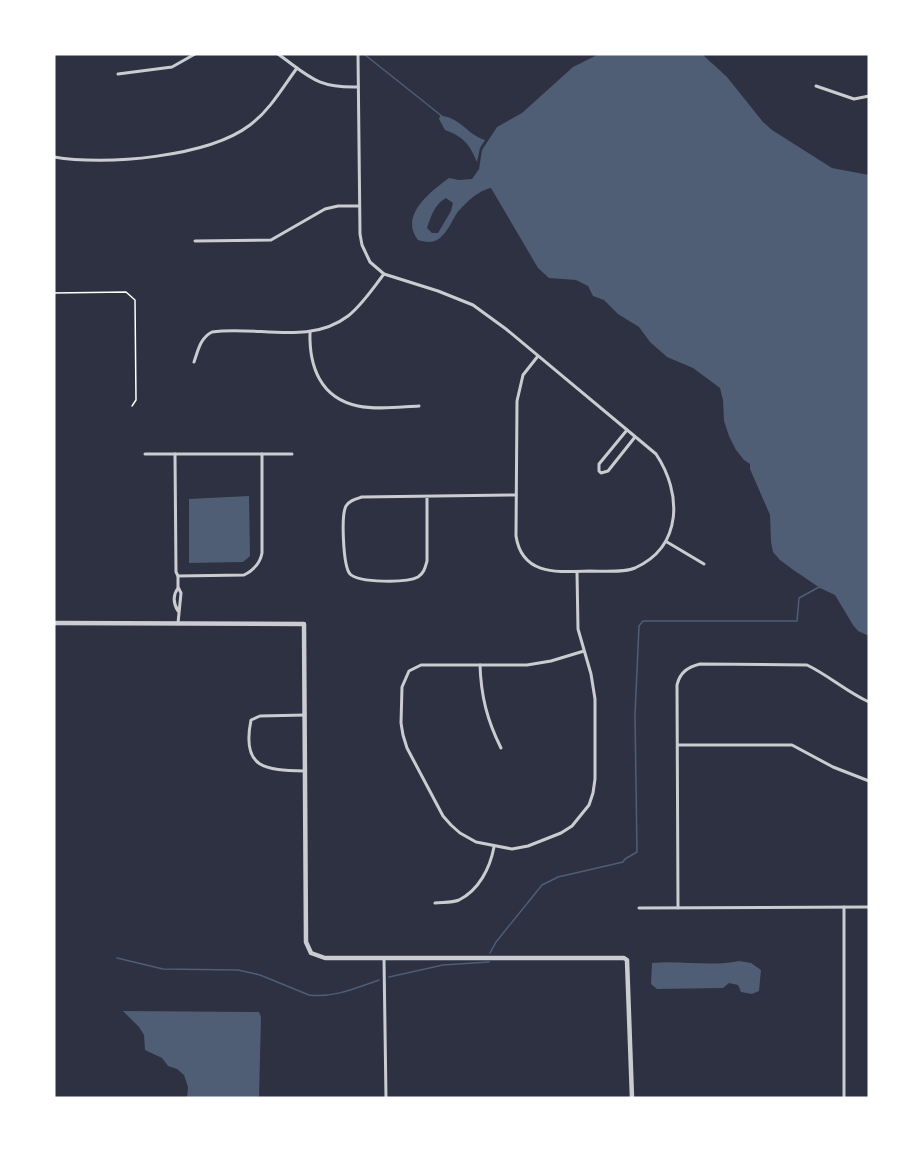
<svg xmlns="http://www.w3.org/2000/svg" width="923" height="1152" font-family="Jost,sans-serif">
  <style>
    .water { fill: #4f5d75; fill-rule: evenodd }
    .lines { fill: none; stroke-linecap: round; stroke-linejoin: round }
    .stream { stroke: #4f5d75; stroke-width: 1.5 }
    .path { stroke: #fff; stroke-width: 1.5 }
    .minor { stroke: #caccd0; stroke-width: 3 }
    .tertiary { stroke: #caccd0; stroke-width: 4.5 }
  </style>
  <rect width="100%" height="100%" fill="#2d3142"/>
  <g class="water">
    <path d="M599,54h103l25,23 36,45 9,8 60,38 37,7v461l-11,-5 -5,-6 -18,-30 -15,-7 -28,-19 -12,-9 -7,-8 -2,-10 -1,-27 -20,-46v-5l-6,-4 -8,-10 -7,-14 -5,-15 -1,-21 -3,-12 -27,-20 -26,-11 -17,-15 -11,-15 -21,-13 -14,-14 -11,-4 -5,-10 -12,-6 -27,-2 -11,-10 -47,-80c-12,2 -26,15 -34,25 -6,9 -10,21 -20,27 -5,3 -13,2 -19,0 -19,-24 12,-48 31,-62l10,2 13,-1 7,-10 3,-19 15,-23 25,-14 51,-46zM446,198l7,5 -2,8 -13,22h-6l-5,-5c4,-12 8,-24 19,-30z"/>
    <path d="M440,116c19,0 29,20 45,24l-5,8 -3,14c-7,-17 -14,-26 -32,-32l-6,-11z"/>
    <path d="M249,496l1,60 -7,6 -54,1v-64z"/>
    <path d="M739,961l12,2 10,7 -2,21 -7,3 -11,-2 -3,-7 -9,-2 -6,5 -66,1 -6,-5 1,-21c29,-3 58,4 87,-2z"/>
    <path d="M123,1011l136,1 2,5 -2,81h-72l1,-11 -4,-12 -7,-6 -9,-3 -6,-8 -17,-8 -1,-15 -5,-8z"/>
  </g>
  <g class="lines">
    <g class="stream">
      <path d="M364,54l79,63"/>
      <path d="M490,953l6,-11 46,-57 16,-8 65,-15 2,-3 12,-7 -2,-137 4,-89 4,-5h154l2,-23 22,-12"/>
      <path d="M117,958l46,11 75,1 22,5 49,20c25,3 47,-7 70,-15"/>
      <path d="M389,977l54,-12 46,-3"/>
    </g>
    <path class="path" d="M54,293l72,-1 9,8 1,100 -4,6"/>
    <g class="minor">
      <path d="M278,54c32,23 39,34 80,33"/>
      <path d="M358,54l2,180 2,11 8,17 14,12 54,17 35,14 33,24 150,125c26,39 27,92 -21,114 -13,5 -31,3 -46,3 -31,1 -67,5 -73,-35l1,-135 6,-26 15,-19"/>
      <path d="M118,74l54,-7 23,-13"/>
      <path d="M816,86l38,13 15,-3"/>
      <path d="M54,157c51,9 154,0 196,-32 20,-15 33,-38 47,-57"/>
      <path d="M195,241l76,-1 54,-31 13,-3h20"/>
      <path d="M310,332c-1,34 10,66 48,74 19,4 41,1 61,0"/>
      <path d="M194,362c4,-11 6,-24 18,-30 44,-7 97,14 136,-16 14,-11 25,-28 36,-42"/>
      <path d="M627,430l-28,34v7l2,2 7,-2 27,-34"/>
      <path d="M145,454h147"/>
      <path d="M175,454l1,118 2,4"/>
      <path d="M427,497v64c-2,7 -3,12 -9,16 -11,6 -59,6 -68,-3 -7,-8 -9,-59 -4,-68 4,-6 10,-7 16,-9l154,-2"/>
      <path d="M667,542l37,22"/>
      <path d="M577,572l1,57 13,45 4,25v80l-2,14 -4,12 -17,21 -11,7 -33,13 -16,3 -36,-7 -16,-9 -9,-8 -8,-9 -36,-68 -4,-13 -2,-12 1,-36 7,-16 12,-6h106l24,-4 33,-10"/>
      <path d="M178,588c-5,7 -5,15 0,23"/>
      <path d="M178,623l3,-30 -3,-6v-11l66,-1c10,-5 16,-11 18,-22v-99"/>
      <path d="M480,665c1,31 7,55 21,83"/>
      <path d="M305,715l-45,1 -9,4c-10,49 14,50 54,51"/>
      <path d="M678,745h114l41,22 36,14"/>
      <path d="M435,903c7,-1 17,0 24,-3 20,-10 31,-32 35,-53"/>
      <path d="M844,907v191"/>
      <path d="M639,908l230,-1"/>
      <path d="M678,908l-1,-223c3,-13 11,-18 23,-21l107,1c21,10 40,27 62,37"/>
      <path d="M384,959l2,139"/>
    </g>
    <path class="tertiary" d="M54,623l250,1 2,318 5,11 14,5h299l3,2 5,138"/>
  </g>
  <rect width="923" height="1152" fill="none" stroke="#ffffff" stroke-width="111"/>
</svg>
